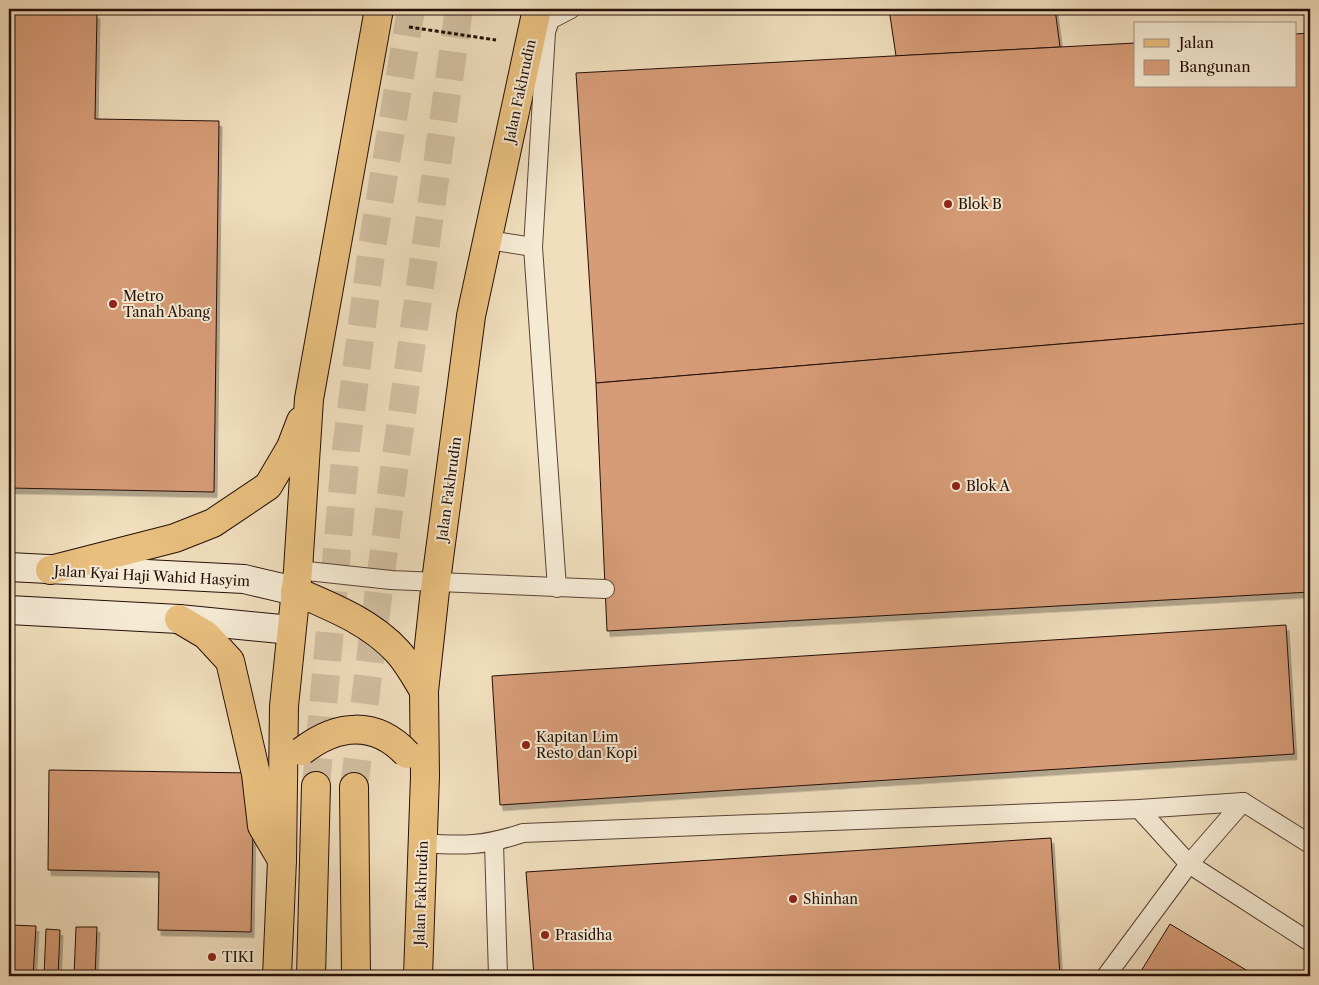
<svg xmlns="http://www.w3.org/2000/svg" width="1319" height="985" font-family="'Libre Caslon Text',serif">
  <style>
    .building { fill: #d69c77; stroke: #250f07; filter: url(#shadow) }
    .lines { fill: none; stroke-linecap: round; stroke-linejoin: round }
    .primary-tunnel { stroke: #d2bfa2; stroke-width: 28; stroke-dasharray: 28 14; stroke-linecap: butt }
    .lane-casing { stroke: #584334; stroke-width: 20 }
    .secondary-casing { stroke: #250f07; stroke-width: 30 }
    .primary-casing { stroke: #250f07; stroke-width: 30 }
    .path { stroke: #250f07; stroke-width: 3; stroke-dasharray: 4 2.5; stroke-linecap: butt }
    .lane { stroke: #f5ead4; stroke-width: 18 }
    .secondary { stroke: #f5ead4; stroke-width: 28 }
    .primary { stroke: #e8bf7e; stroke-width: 28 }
    .primary-bridge-casing { stroke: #250f07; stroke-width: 30; stroke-linecap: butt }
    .primary-bridge { stroke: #e8bf7e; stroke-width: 28 }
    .poi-dot { fill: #8f2418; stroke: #f5ead4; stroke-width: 2 }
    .labels { text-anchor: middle; stroke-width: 4; stroke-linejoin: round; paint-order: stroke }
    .street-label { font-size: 14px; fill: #250f07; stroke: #f5ead4 }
    .poi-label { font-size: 14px; fill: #250f07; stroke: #f5ead4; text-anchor: start }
  </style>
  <defs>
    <filter id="shadow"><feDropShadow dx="3" dy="5.5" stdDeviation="0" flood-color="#0004"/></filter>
  </defs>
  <rect width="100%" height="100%" fill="#f0debd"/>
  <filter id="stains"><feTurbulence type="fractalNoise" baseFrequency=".004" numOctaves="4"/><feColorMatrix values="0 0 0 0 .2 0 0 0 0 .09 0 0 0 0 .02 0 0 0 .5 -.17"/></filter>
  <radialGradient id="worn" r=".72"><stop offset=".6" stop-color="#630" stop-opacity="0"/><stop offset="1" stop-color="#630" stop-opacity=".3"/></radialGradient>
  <g class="building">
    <path d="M889,9h166l5,38 -164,9z"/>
    <path d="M9,12l88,1 -2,106 124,2 -5,371 -205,-4z"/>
    <path d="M1310,33v290l-714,60 -20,-310 559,-30v43h160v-52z"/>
    <path d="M1310,323v269l-703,39 -11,-248z"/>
    <path d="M1286,625l8,129 -794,51 -8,-129z"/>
    <path d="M9,739h2l-2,102z"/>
    <path d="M49,770l205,3 -3,159 -93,-2 1,-58 -111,-2z"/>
    <path d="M1051,838l9,138h-526l-8,-104z"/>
    <path d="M1170,924l86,52h-118z"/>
    <path d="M10,925l26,1 -3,50h-24z"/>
    <path d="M76,927h21l-2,49h-21z"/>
    <path d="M46,929l14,1 -2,46h-14z"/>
    <path d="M171,975l48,1h-48z"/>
  </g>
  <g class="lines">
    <g class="primary-tunnel">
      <path d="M316,786l30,-337 26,-202 39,-238"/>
      <path d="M354,787l41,-324 64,-454"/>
    </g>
    <g class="lane-casing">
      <g id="lane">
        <path d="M488,240l45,7"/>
        <path d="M298,570l93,10 214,9"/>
        <path d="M557,588l-24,-341 13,-215 4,-12 21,-11"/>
        <path d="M1243,802l67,42"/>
        <path d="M1139,809l50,55 121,78"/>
        <path d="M423,843c40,3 61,3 100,-10l616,-24 104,-7"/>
        <path d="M494,843l4,133"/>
        <path d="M1106,976l83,-112 54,-62"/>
      </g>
    </g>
    <g class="secondary-casing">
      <g id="secondary">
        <path d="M9,567l235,12 51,12"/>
        <path d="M9,610l170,9 112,11"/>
      </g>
    </g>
    <g class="primary-casing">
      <g id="primary">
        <path d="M50,570l125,-32 38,-15 55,-37 23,-39 10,-26"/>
        <path d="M295,591c35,15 76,31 103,61 10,11 18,26 26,39"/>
        <path d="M179,619l27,16 24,26 26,113 6,52 20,34"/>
        <path d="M354,787l2,189"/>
        <path d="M277,976l5,-116 2,-154 14,-136 11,-171 70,-390"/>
        <path d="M311,976l5,-190"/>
        <path d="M418,976l7,-200 -1,-85 12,-110 35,-265 66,-307"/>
      </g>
    </g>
    <path class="path" d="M409,27l87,13"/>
    <use href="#lane" class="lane"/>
    <use href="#secondary" class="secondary"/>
    <use href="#primary" class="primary"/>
    <g class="primary-bridge-casing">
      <path id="primary-bridge" d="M302,751c35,-27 73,-31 105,3"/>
    </g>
    <use href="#primary-bridge" class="primary-bridge"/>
  </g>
  <g class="poi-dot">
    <circle cx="948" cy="204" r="5"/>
    <circle cx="113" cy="304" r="5"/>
    <circle cx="956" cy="486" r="5"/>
    <circle cx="526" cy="745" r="5"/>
    <circle cx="793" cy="899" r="5"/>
    <circle cx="545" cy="935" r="5"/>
    <circle cx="212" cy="957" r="5"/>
  </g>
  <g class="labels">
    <g class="street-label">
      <text transform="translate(520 91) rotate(-78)" y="5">Jalan Fakhrudin</text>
      <text transform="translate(449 489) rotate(-82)" y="5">Jalan Fakhrudin</text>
      <text transform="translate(152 576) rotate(3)" y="5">Jalan Kyai Haji Wahid Hasyim</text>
      <text transform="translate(421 893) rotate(-88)" y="5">Jalan Fakhrudin</text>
    </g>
    <g class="poi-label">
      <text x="958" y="209">Blok B</text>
      <text x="123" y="301">Metro<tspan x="123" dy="16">Tanah Abang</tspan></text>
      <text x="966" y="491">Blok A</text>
      <text x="536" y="742">Kapitan Lim<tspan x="536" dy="16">Resto dan Kopi</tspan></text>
      <text x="803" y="904">Shinhan</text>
      <text x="555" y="940">Prasidha</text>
      <text x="222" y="962">TIKI</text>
    </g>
  </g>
  <rect width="1319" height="985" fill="none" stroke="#f0debd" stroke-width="30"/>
  <rect x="10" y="10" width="1299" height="965" fill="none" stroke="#250f07" stroke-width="2.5"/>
  <rect x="15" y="15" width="1289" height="955" fill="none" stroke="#250f07"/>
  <rect x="1134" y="22" width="162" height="65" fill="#f5ead4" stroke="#a29282"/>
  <rect x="1144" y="39" width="25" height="8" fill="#e8bf7e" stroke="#a29282"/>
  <text x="1179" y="48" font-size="15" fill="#250f07">Jalan</text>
  <rect x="1144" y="60" width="25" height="15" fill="#d69c77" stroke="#a29282"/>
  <text x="1179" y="72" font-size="15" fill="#250f07">Bangunan</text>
  <rect width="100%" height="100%" filter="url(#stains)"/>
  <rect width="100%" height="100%" fill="url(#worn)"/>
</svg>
